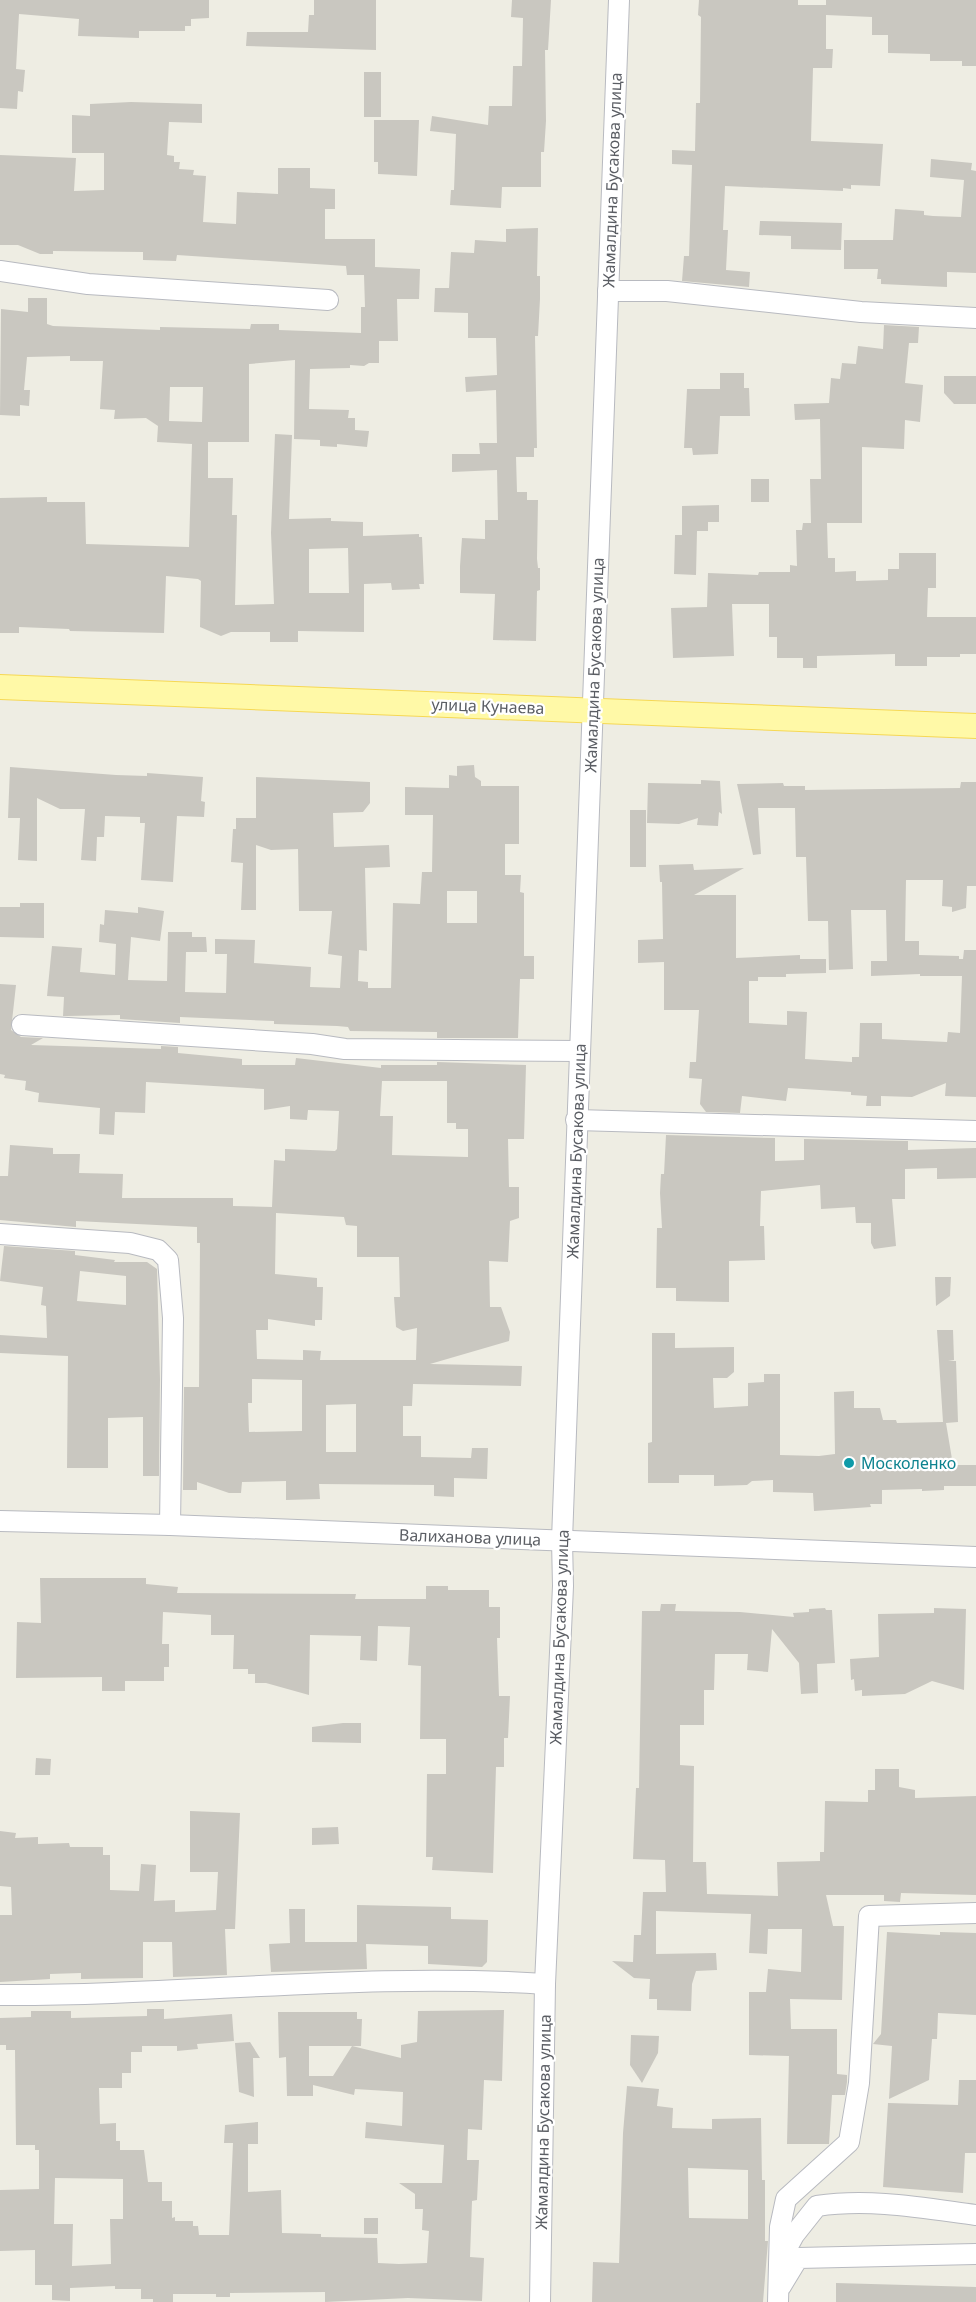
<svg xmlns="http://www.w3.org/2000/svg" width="976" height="2302" font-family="'Noto Sans',sans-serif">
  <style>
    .building { fill: #c9c7c0; fill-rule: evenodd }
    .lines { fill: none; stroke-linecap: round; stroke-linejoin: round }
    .minor-casing { stroke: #b8bac0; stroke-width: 22 }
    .major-casing { stroke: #f6d854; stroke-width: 26 }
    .minor { stroke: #fff; stroke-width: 20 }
    .major { stroke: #fff9a7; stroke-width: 24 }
    .culture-dot { fill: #0f9aa8; stroke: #fff; stroke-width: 2 }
    .labels { text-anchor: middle; stroke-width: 4.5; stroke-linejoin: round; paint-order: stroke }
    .street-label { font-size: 16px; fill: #5b5e64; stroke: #fff }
    .culture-label { font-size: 16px; fill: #0d838f; stroke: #fff; text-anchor: start }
  </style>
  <rect width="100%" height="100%" fill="#eeede3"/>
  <g class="building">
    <path d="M0,0h209v18l-18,1v7h-6v5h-46v7l-61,-2 1,-17 -60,-5 -3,55 9,1 -2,22 -5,-1 -1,18 -17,-1z"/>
    <path d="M314,0h62v50l-130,-4 1,-14h61l1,-17h5z"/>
    <path d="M512,0h39l-3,50h-3l1,71 -2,31h-3v35h-39l-1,21 -51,-3 1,-15h3l2,-56 -26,-3 2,-15 56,9 1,-19h23l1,-40h9l1,-48 -12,-1z"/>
    <path d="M699,0h99v5h28v-5h150v66h-14v-5h-32v-7l-42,-1v-18h-16v-18l-46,-2v34h7l-1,19h-19l-2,73 72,3 -3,42 -29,-1v4l-8,-1v3l-118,-5 -2,44h5l-2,40 24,2 -1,15 -67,-6 2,-25h5l3,-91 -20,-1v-14l23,1 1,-48h4l1,-86 -3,-2z"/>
    <rect x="364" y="72" width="17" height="45"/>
    <path d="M131,102l71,2v19l-33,-1 -2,33 7,1v6h6l-1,7 15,1 -1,5 13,1 -3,46 33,2 1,-32 41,2v-26h32v20l25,1v20h-10v30h50v28l45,2 -1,30h-22l1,42h-19v22h-10l-5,3 -14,-1v3l-40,1 -1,40 40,1 -1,8h7v12l14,1 -2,16 -30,-3v3l-17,-1v-6l-26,-1 1,-79 -46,4v78h-41v36h25l-1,37h5l-2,90 39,-1 -3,-71 4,-99 17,1 -3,84 42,-1v3l32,1v14l56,-2v3h3l2,47h-5l1,5 -28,1 -1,-7 -27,1v48l-66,-1v11h-28v-10h-39l-10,4 -21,-9 1,-46 -3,-2 -32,-3 -2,57 -94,-2 -1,-2 -50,-2v6h-19v-135l47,-1v5h38l1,42 103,3 3,-103 -35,-2 1,-16 -12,-8 -32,1 1,-9 -15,-1 3,-48h-33v-5l-43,1 -3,33h6l-1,16 -9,-1v11l-20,-1 1,-106 27,3v-14h19v26l6,2 107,4v-3l90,2 1,-5h28v6l82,3v-26h4l-1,-32h-17l-1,-9 -169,-11 -1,6 -33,-1v-8l-90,-1v3h-13l-22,-9h-18v-90l76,3 -2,33 30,-1v-37h-32v-38l18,1v-12zM170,387h33l-1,35 -33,-1zM348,548l1,45h-40v-44z"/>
    <path d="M374,120h45l-2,56 -39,-2v-12h-4z"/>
    <path d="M931,159l41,4 -1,7 5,1v102l-29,-1v15l-66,-3v-5h-4l1,-10h-34v-29h49l2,-31 29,2v4l9,1 28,1 3,-37 -34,-3z"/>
    <path d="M760,221l82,2 -1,27 -50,-1v-13l-32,-1z"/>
    <path d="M538,228l-1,48h3v23l-2,37h-3l2,112h-3v9h-18l1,35h10v8h11l-1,59 1,9h2v22l-3,1 -1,50 -43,-1 2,-46 -35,-1v-27l2,-28 23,1v-19h13l-1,-50 -45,2v-18h28l-1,-11h18l-1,-53 -30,2 -1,-15 32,-2 -1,-37h-28v-25l-34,-1 1,-24h14l2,-36 23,1 1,-13 31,2v-13z"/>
    <path d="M884,325l35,2 -1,16h-9l-4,40 18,2 -3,37 -15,-2 -1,29 -42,-2v76h-35l1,35h7v14l21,-1v10l32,-1v-11h11v-16h37v35h-8l-1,29h49v37h-16v3h-33v9h-32v-12l-78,2v12h-14v-10h-26v-21h-8v-33h-37l2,52 -61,2 -2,-50 36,-1 1,-34 50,2 1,-3h31v-7l7,1 -1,-36h6l1,-7h8l-1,-44h11l-1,-60 -25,1 -1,-16 35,-1 2,-25 9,1 2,-16 14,1 2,-18 25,3z"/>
    <path d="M720,373h24v15h5l1,28h-30l-2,38 -25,1 -1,-7h-8l3,-59h33z"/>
    <path d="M944,376h32v28h-22l-10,-11z"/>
    <rect x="751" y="479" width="18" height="23"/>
    <path d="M719,505v17h-11v9h-11l-1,44 -22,-1 1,-39h7v-29z"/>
    <path d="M474,765l1,12 6,4v5h38v58h-14v31h16l-1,17 4,1v63h10v23h-14l-2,59h-81v-6l-87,-1 -2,-4 -11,-1 -63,-2v-3l-94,-4v6l-60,-4v-4l-53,1h-4l1,-19 -17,-1 5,-50 30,2 -2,24 35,3 1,-31 -17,-2 1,-18 4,1 1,-15 33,3v-6l26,4 -4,30 -29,-4 -3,43 39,1 1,-49h24v5h14l1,15h-21l-1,40 41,1 1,-39h-12v-15l40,1 -1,23 57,4 -1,20 30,1 2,-32 -14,-2 4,-43h-33l-1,-62 -27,1 -15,-5v65h-15l2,-47 -12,-1 2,-33h3v-11h20v-41l114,5v21l-7,9 -30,1 1,34 55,-2 1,22 -25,1 2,83 -8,-1 -1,31 10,1v6h23l2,-85 27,1 2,-32h10l1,-57h-28v-28l44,1v-13l8,1v-10zM447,891h30v32h-30z"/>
    <path d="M10,767l106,8 31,1v-3l56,4 -2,24 4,1 -1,15 -27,-1 -4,66 -32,-2 4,-57h-5v-6l-35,-1 -1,21h-7l-1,24 -15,-1 4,-51h-25l-23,-11v63l-19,-1 2,-42h-12z"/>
    <path d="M701,780l19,1 2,33 -3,-2 -1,14 -21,-1 1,-7 -19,6 -32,-1 1,-40 53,1z"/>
    <path d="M961,782h15v104h-9l-1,22 -14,4v-5l-10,-1 1,-26h-37l-1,61h14v14l40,1v3h4l1,-9h12v147l-31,-1 1,-13 -34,14 -31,-1v10h-15l1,-10 -16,-1v-3l-63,-4 -2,13 -44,-5 -2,17 -34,-1 -6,-8 2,-25 -13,-1 1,-16h6l3,-52h-35v-48l-26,1v-23l25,-1 -1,-57h-2l-1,-17 34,-1 1,6 50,-2 -50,27h42v63l64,-3v4h26v14l-40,1v3h-28v4h-9v42l38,2v-14l20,1 -2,47 47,3v-5h7l1,-34h22v16l65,3 1,-10 12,1 2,-57h-42v-2l-49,2v-15h16l-1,-51h-35l2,59 -24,1 -1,-49h-20l-2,-64h-10l-1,-49h-37l3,46 -8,1 -16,-71 46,-1 1,3h21v4l155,-2z"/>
    <rect x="630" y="810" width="16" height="57"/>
    <path d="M20,903h24v35l-44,-1v-30h20z"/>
    <path d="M0,984l16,1 -5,45 10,7 22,1 -12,7 130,4v-3l17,1v6l64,6v6h53l1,-7 85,10v-3h56v-3l89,3 -2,74h-16l1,48h10v31l-9,3 -2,41 -19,-1 1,46h11l9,25 -1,9 -79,23 92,2 -1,20 -108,-2 -1,22h-9v30h18v21l50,1 1,-10h16l-1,31 -33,-1v19l-20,-1v-11l-115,-1 1,15 -34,1v-19l-44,1 -1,11h-12l-32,-11v8h-14l1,-103h15l1,-144h-3v-16l-121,-6v6l-76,-7v-44h8l2,-31 43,3v6h27l-1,19 44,1 -1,24h111v8l39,1 2,-47 11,1v-12l50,2 2,-2 2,-38 -31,-1 -1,10 -17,-1v-13l-26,4v-21l-118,-7 -1,31 -30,-1 -1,23 -15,-1 1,-26 -62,-6 1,-9 -14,-3 1,-9 -22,-3 1,-3 -5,-1zM382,1081h65v42h9v6h12v28l-76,-2 1,-39h-13zM276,1213l68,4 2,8 11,1v31h42l1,40h-6l2,30 7,4 14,-3 -1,32h-96l1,-9 -18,-1v10l-46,-1 -1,-29h12v-11l47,7v-6h7l1,-33h-6v-9l-42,-4zM252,1379l50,1v51l-53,1 -1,-29h4zM356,1404v48h-30v-47z"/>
    <path d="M666,1135l109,3v23l29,-1v-21l104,2v9l68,-2v30l-39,1v-11l-32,1v30h-13l4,47 -22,3 -3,-6v-20h-15l-1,-16 -34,2 -1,-24 -59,6 -1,35h4l1,34 -36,1v41l-53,-1v-13h-20l1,-60h5l-2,-35 1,-19h3z"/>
    <path d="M4,1246l71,5v4l40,5 -1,2h33l10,7 3,110 -1,97h-16v-59l-35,1v50h-41l1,-112 -68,-3v-18l47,3 -1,-32 -5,-1 2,-18 -43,-6zM80,1271l46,5v29l-49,-4z"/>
    <path d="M935,1277h16l-1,19 -14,10z"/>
    <path d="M937,1330h16l1,30 -6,1h8l2,61 -12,1 7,42h23v21h-32v4l-22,1v-2l-40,1v14h-12l1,3 -57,4 -1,-18 -40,-1v-12l-21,1 -5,4 -33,1v-11h-35v8h-31v-40l4,-1v-109h23v15l59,-1v25l-7,6h-14l1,30 34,-2v-23l16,-1v-8h16v81l39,1 16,-2 -1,-62 20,-1v17h26l3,12h13l1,3 46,-1z"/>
    <path d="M40,1578h106v6l32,3 -1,6 179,1 -1,5h71v-13h22v4h41v17h11v31h-3l2,58h11l-2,42h-4v29h-8l-3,106 -61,-3 1,-13h-7l1,-83h19v-35h-26l1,-73 -13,-1 2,-38 -32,-1 -1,35 -17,-1 1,-24 -51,-1 -1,60 -43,-12h-11v-9h-7v-5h-15l1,-34h-23v-20l-48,-3 -1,32h7v23h-5v14h-39v10h-23v-14l-86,1 1,-56 24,1z"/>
    <path d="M661,1604h15l-1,7 65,1 54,5 -1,-4 16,-1v-3l16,-1 1,2h6l3,53 -18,1 1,29 -17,1 -2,-31 -27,-34 -4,43 -21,-2 1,-16h-33l-1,36h-10v35h-24v40l14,1 -1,96h13l1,32 71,2 -1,-34 43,-1v-9h4l1,-51 43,1v-12h7v-21h24v18l16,3v8l61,-2v99l-75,-2 -1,9 -16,-1v-6h-58l7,31h11l-2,74 -52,-1 1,30h46v45l10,1v7l-2,13h-13l-3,49h-42l2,-88 -40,-1v-63h17l2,-23 33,3 1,-43h-34l-1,25 -18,-1 2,-39 -95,-3v43l60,-1 1,17 -21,1 -4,13 -1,27 -34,-1v-11h-8l1,-20 -16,-1 -22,-17 21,1 1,-27h7l2,-43h23l-1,-32 -32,-1 3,-71h3l3,-177h18z"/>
    <path d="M934,1608l32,1 -2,81 -32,-9 -27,13 -43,2v-6l-7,1 -1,-12 -3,1 -1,-21 29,-2 -1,-43 56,-1z"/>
    <path d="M343,1723h18v20l-49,-1v-15z"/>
    <path d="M36,1758l15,1 -1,16h-15z"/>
    <path d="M190,1811l50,2 -5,116h-10l2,46 -54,2 -1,-35h-29v36l-62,1v-6l-31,1v5l-50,3v-67h12l-1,-28 -11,-1v-55l16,2 -1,5 23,-1v7l31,-1 1,4h33v8h7v35l29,1 2,-27 15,1 -2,36 21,-1v12l41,-2 2,-38h-28z"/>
    <path d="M338,1827l1,17 -27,1v-17z"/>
    <path d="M357,1905l94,2v12l37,1 -1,42 -5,5 -54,-3v-18l-62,-2 1,25 -96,3 -2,-28 21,-1 -1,-34h16v33h52z"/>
    <path d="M887,1932l53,3v-3l36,1v82l-38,-2 -1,26h-5l-3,41 -40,19 3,-53 -19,-2 8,-10z"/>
    <path d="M147,2009h17v10l68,-5 2,27 -37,3 1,5 -21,2v-5h-35v6h-11v21h-9v15h-23l1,36 16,-1v18h4v9h24l4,32h14v19h10v17l3,-1v4h18v5h5l1,9h30l4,-92h-9l1,-18 33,-3v22h-10v48l33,-2 1,43 39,1v3l56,1 1,25 21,1 28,-1 2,-32 -7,-1 1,-21h-8v-15l-16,-11h43l2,-38 -79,-7 1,-16 36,4 1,-34 -48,-3 -1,6 -41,-10v11h-26l-1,-39 -7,1 -1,-46h79v7h5l-1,27h-52v30h24l19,-30 49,12v-13l16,-3 1,-31 86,-1 -2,71 -18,-1 -2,50 -14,-1 -1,31h12l-2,40 -5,1 -2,56 14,1 -2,43 -74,-3 -83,4v-10l-95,1v4h-14v-3h-43v8h-20v-3h-12v-10h-26v-3l-45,2v13l-18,-1v-15h-17v-35l-35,1v-61l39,-1v-39h-4v-5h-19l-1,-95h-9v-5h-6v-27l31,-1v-6h40v7l76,-2zM55,2178l68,1v40h-13l1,45 -39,2 1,-42h-19z"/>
    <path d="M631,2035l28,1 -1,17 -16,30 -12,-18z"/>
    <path d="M250,2042l10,16h-7l1,39 -15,-5 -4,-49z"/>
    <path d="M959,2080h17v73h-11l-2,40 -80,-6 5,-84 70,2z"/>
    <path d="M627,2086l32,3 -2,17 16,2 -1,20 40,1v-10l49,-1 1,62h3v61h3l-5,61h-171l1,-40 26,1 4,-130zM688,2168l60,2v49l-59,-1z"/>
    <rect x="364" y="2218" width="14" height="16"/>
    <path d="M836,2283l140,4v15h-140z"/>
  </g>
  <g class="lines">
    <g class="minor-casing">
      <g id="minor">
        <path d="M0,271l88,13 240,16"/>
        <path d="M608,291h59l194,21 115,6"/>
        <path d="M22,1025l290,19 33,5 234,2"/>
        <path d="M576,1120l400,11"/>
        <path d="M0,1234l130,9 28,7 10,10 5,58 -3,207"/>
        <path d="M0,1521l170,4 806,32"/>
        <path d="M0,1995c182,1 363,-23 545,-11"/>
        <path d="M781,2259l13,-24 23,-29c53,-8 106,2 159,9"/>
        <path d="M781,2286l17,-28 178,-4"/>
        <path d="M540,2302l5,-318 18,-398 -1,-46 57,-1540"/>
        <path d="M778,2302l2,-75 6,-28 63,-57 10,-59 10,-167 107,-3"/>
      </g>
    </g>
    <g class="major-casing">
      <path id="major" d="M0,687l976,39"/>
    </g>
    <use href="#minor" class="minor"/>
    <use href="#major" class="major"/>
  </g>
  <circle class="culture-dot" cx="849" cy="1463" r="6"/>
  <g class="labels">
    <g class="street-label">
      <text transform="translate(612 180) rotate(-88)" y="6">Жамалдина Бусакова улица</text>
      <text transform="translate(594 665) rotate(-88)" y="6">Жамалдина Бусакова улица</text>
      <text transform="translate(488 706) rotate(2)" y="6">улица Кунаева</text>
      <text transform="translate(576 1151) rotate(-88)" y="6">Жамалдина Бусакова улица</text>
      <text transform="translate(470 1537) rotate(2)" y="6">Валиханова улица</text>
      <text transform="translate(559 1637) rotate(-88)" y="6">Жамалдина Бусакова улица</text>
      <text transform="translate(543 2122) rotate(-89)" y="6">Жамалдина Бусакова улица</text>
    </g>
    <g class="culture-label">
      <text x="861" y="1469">Москоленко</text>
    </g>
  </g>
</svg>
